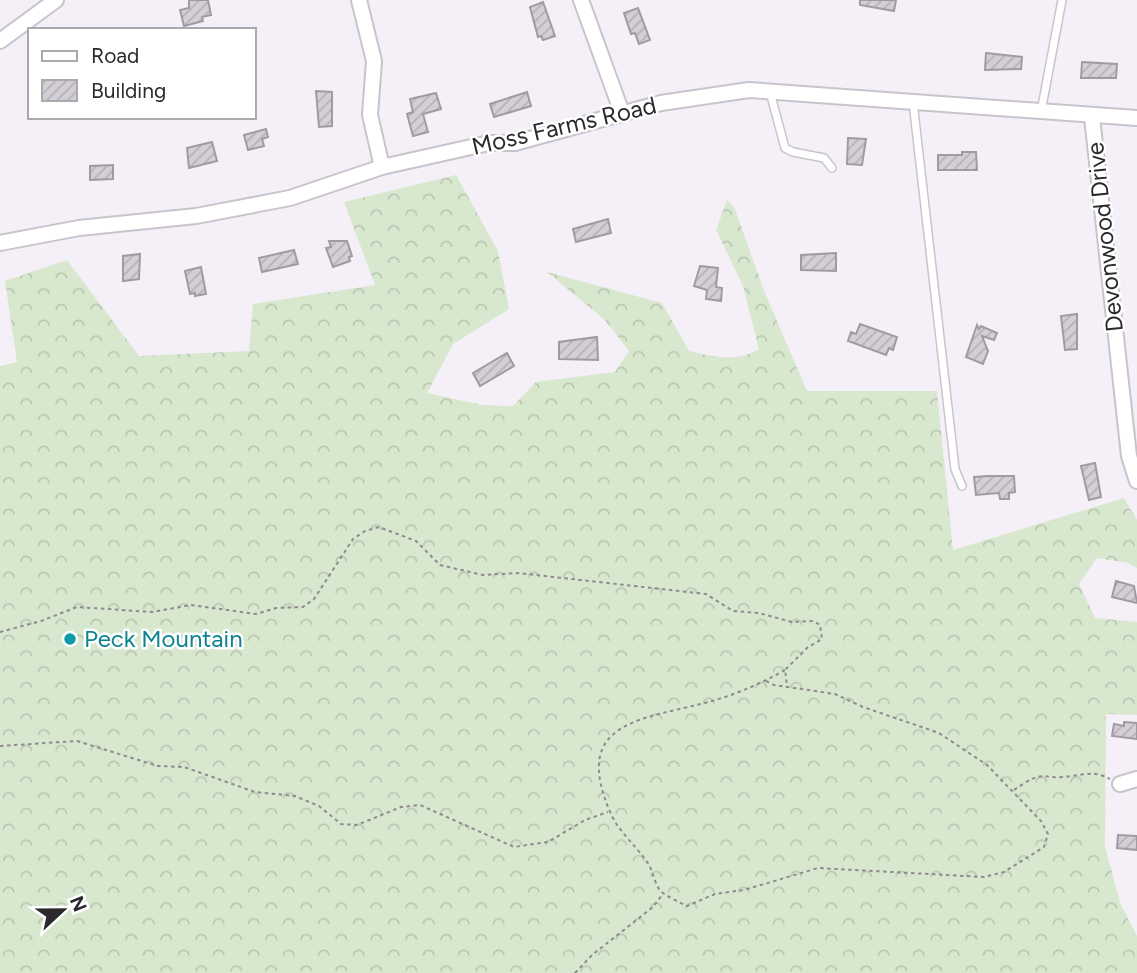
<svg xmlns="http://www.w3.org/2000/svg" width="1137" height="973" font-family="Figtree,sans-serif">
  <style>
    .forest { fill: url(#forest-crowns) }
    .building { fill: url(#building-hatch); stroke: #a09ba3; stroke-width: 2 }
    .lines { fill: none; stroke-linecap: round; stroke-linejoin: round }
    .service-casing { stroke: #c9c4cc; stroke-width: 10 }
    .minor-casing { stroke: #c9c4cc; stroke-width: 18 }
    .path { stroke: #8e8a90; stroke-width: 2; stroke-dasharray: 3.5 3.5; stroke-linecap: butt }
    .service { stroke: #fff; stroke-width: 7 }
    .minor { stroke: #fff; stroke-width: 14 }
    .culture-dot { fill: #0f9aa8; stroke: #fff; stroke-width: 2.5 }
    .labels { text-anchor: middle; stroke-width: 5; stroke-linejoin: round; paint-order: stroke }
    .street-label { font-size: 24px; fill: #2b292c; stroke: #fff }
    .culture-label { font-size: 24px; fill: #0d838f; stroke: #fff; text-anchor: start }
  </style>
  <defs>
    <pattern id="forest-crowns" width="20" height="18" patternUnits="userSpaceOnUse" patternTransform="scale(1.75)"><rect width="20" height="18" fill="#d8e8cf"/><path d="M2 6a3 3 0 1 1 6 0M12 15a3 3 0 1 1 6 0" fill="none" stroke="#bac7b2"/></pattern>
    <pattern id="building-hatch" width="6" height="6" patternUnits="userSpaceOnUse" patternTransform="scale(1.75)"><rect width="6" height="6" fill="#d4ced6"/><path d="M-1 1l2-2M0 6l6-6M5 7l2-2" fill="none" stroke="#b6b1b8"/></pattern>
  </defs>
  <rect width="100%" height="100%" fill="#f5eff8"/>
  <path class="forest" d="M456,175l42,76 11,58 -56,35 -26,49 55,12 31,1 23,-24 79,-10 14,-21 -25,-32 -57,-47 115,31 27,48c26,6 47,12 70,-2l-16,-63 -27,-56 11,-30 7,7 31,86 42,98h130l16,159 171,-52 13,22v48l-9,-5 -31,-5 -18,26 16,34 42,4v93l-31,-1 -1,132 15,57 17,33v37h-1137v-607l17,-4 -12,-81 62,-21 72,96 110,-5 4,-47 122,-19 -31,-83z"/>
  <g class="building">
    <path d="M189,0h19l3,15 -9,2 1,4 -19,5 -4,-16 9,-2z"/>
    <path d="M860,0h36l-2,11 -34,-6z"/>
    <path d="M543,2l12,34 -12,4 -2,-4 -3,1 -8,-30z"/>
    <path d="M638,8l12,32 -11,4 -4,-11 -4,1 -7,-21z"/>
    <path d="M986,53l36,4 -1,12 -36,1z"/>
    <path d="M1082,62l35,2 -1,14h-35z"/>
    <path d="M316,91l16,1v34l-13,1z"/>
    <path d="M527,92l4,14 -37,11 -4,-13z"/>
    <path d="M436,93l5,16 -18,5 5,18 -15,4 -6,-22 6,-2 -3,-13z"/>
    <path d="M266,129l2,8 -6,2 2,7 -16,4 -4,-15z"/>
    <path d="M848,138l18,1 -4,26 -15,-1z"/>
    <path d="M212,142l5,19 -28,7 -2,-20z"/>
    <path d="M962,152h14l1,18h-39v-15h24z"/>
    <path d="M113,165v14l-23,1v-14z"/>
    <path d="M608,219l3,14 -35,9 -3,-13z"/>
    <path d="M329,241h18l5,15 -3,1 1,4 -17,6 -7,-19 5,-1z"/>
    <path d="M294,250l4,14 -36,8 -3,-14z"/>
    <path d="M836,253v18l-35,-1v-15z"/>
    <path d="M140,254l-1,25 -16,2v-25z"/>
    <path d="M700,266l18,2 -2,19 6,1 -1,13 -15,-2 1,-9 -13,-4z"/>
    <path d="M201,267l5,27 -11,2v-3l-5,1 -5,-23z"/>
    <path d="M1077,314v35l-12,1 -4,-34z"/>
    <path d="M860,324l37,13 -4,13 -4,-2 -3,7 -38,-14 3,-9 5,2z"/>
    <path d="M977,325l2,4 2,-3 16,7 -3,7 -12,-4 6,15 -5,13 -17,-7z"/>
    <path d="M597,337l1,23 -39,-1v-17z"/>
    <path d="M507,353l7,13 -34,20 -7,-13z"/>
    <path d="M1095,463l6,34 -12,3 -8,-34z"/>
    <path d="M988,476h26l1,16 -6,1v6h-9l-1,-6 -23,2 -2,-18z"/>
    <path d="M1116,581l18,5 3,17 -25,-6z"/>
    <path d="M1124,722l13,1v16l-25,-3 2,-12 10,2z"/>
    <path d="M1118,835l19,1v14l-20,-2z"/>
  </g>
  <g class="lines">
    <g class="service-casing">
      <g id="service">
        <path d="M770,92l15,56 8,4 31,6 8,10"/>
        <path d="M913,102l42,367 7,17"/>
        <path d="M1041,112l21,-112"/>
      </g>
    </g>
    <g class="minor-casing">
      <g id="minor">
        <path d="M359,0l15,61 -4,54 12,52"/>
        <path d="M581,0l41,113"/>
        <path d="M0,41l56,-41"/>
        <path d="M1092,117l37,339 8,25"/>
        <path d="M0,243l79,-15 117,-12 94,-18 92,-31 107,-24h26l146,-40 88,-13 388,28"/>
        <path d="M1120,784l17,-5"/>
      </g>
    </g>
    <g class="path">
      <path d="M0,632l41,-11 36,-14 75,5 39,-7 65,9 20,-6 27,-1 11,-8 39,-60 12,-8 14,-4 37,14 24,24 43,10 35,-2 188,21 27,17 26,2 33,9 21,-1 7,4 2,14 -14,8 -23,23 2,16"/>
      <path d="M766,681l8,4 61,9 28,13 76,26 48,32 54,56 7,13 -4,13 -40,25 -20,5 -166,-9 -74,22 -29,4 -28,12c-8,-4 -17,-8 -24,-13 -8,-6 -9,-19 -14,-28 -11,-18 -29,-31 -38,-51 -42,-95 33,-94 101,-113 25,-7 50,-18 73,-31"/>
      <path d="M0,746l77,-5 81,25 26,1 71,25 40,4 24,10 22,18 16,1 44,-18 19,-2 94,42 34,-5 37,-22 23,-8"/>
      <path d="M1014,790c33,-23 26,-9 58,-14 17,-2 22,-5 38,3"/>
      <path d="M575,973l17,-18 61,-48 9,-12"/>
    </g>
    <use href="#service" class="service"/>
    <use href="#minor" class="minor"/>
  </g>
  <circle class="culture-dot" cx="70" cy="639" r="7"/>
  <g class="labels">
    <g class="street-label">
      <text transform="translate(564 126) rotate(-13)" y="8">Moss Farms Road</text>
      <text transform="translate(1105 237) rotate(-96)" y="8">Devonwood Drive</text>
    </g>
    <g class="culture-label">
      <text x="84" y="647">Peck Mountain</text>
    </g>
  </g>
  <rect x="28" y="28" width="228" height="91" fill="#ffffff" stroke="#aaa9ab" stroke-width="2"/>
  <rect x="42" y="51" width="35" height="10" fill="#ffffff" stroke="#aaa9ab" stroke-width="2"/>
  <text x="91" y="63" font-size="21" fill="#2b292c">Road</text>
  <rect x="42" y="80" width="35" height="21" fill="url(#building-hatch)" stroke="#aaa9ab" stroke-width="2"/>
  <text x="91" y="98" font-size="21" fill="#2b292c">Building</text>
  <g transform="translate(63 910) rotate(68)" stroke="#ffffff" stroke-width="5" paint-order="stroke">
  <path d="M0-5L12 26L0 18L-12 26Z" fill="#2b292c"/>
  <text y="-10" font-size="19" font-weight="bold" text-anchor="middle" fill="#2b292c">N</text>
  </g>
</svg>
